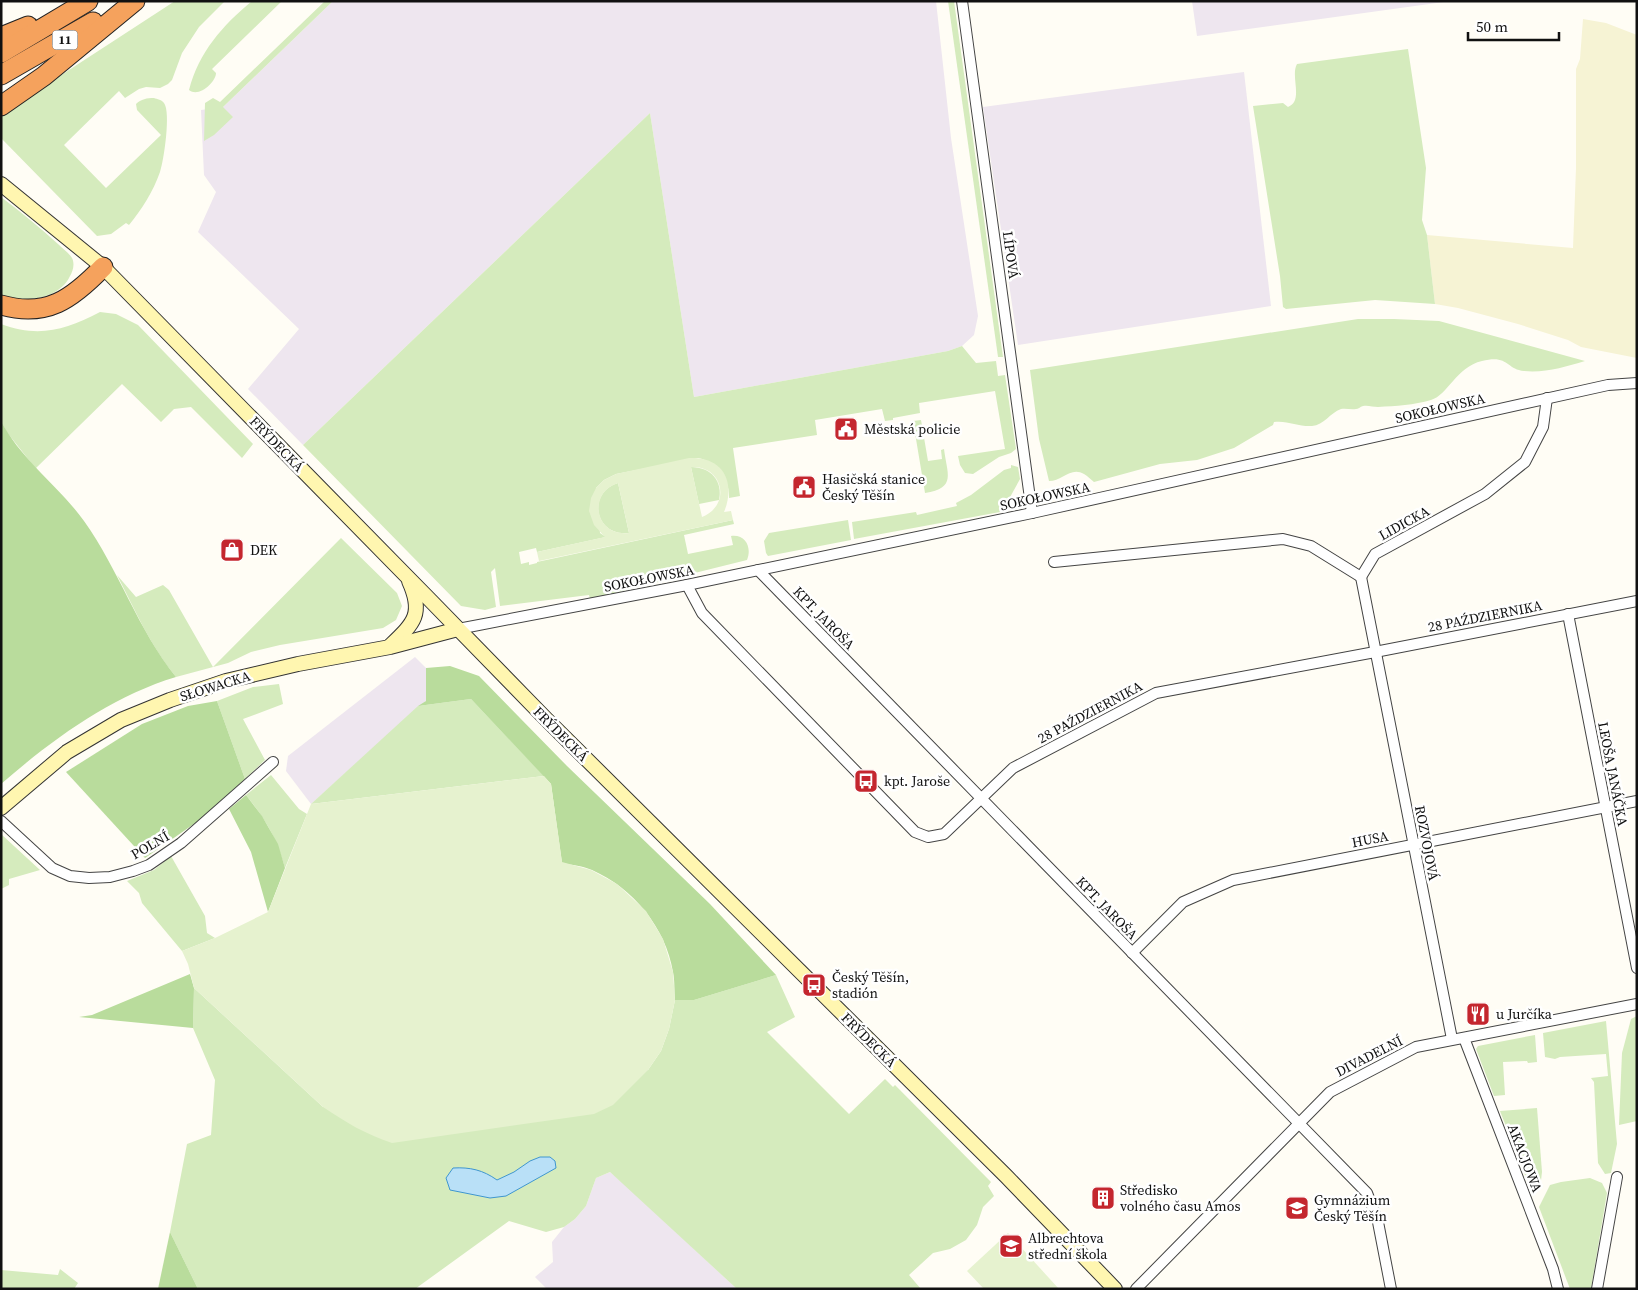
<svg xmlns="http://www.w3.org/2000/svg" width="1638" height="1290" font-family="'Source Serif 4',serif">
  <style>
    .industrial { fill: #eee6ef }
    .farmland { fill: #f6f3d4 }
    .green { fill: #d5ebbd }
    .forest { fill: #b9dc9c }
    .pitch { fill: #e6f2cf; fill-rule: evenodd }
    .water { fill: #b9e0f7; stroke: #3f96cf }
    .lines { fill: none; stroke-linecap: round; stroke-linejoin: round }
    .street-casing { stroke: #444; stroke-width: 12 }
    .secondary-casing { stroke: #333; stroke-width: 16 }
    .highway-casing { stroke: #222; stroke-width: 21 }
    .street { stroke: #fff; stroke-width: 10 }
    .secondary { stroke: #fff6b0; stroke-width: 14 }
    .highway { stroke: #f5a25d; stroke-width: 19 }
    .labels { text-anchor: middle; stroke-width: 5; stroke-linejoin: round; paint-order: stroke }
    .shield { fill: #fff; stroke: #585858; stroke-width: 1 }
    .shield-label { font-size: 12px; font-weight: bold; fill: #111 }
    .street-label { font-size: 14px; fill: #111; stroke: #fff }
    .poi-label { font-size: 14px; fill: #111; stroke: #fff; text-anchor: start }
  </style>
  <rect width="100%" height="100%" fill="#fffdf5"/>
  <g class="industrial">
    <path d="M333,1h603l15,137 27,178 -4,19 -12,11 -14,5 -254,46 -44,-284 -347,332 -55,-56 51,-60 -101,-97 18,-40 -12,-17 -3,-65 22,-3z"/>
    <path d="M1192,1h259l-254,35z"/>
    <path d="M1244,72l27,234 -253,39 -35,-238z"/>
    <path d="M415,657l11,11v33l-115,103 -25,-33 2,-15z"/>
    <path d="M610,1172l14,12 113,105h-190l-12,-12 18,-15 -1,-20 12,-15 11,-8 11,-13 10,-28z"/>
  </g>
  <path class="farmland" d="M1583,19l23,4 31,12v323l-56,-11 -13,-7 -50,-16 -60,-16 -23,-4 -8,-69 146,13 3,-80v-99l4,-10z"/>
  <g class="green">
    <path d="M175,1h50l-26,26 -17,26 -10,27 -4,4 -8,4 -14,-1 -7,2 -14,9 -6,-7 -55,54 42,43 55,-53 -24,-25 -1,-6c5,-5 11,-6 18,-6 3,1 8,2 10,5 7,9 0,57 -4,69 -7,20 -18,37 -31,53l-3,-2 -15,11 -14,2 -96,-98v-28l45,-25z"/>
    <path d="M252,1h30l-70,68 4,4c0,9 -17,25 -27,17 10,-38 33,-64 63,-89z"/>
    <path d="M325,1h8l-110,106 10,10 -19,18 -10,6 1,-38 8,-5 7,4z"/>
    <path d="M948,1h6l49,356h-5z"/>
    <path d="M1408,49l18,119 -4,52 5,15 8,69 -60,-4 -89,9 -3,-2 -3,-31 -27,-170 30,-3 5,4c16,-6 2,-31 9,-43z"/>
    <path d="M650,113l44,284 254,-46 14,-5 14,17 20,-2 2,15 7,-1 11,74 -5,4 -12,4 -26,17 -8,-1 -5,-8 -2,-9 47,-7 -10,-58 -76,12 1,10 -27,5v2l-8,1 -3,-12 -67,11 2,15 -84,13 7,48 -11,2c1,-19 -12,-36 -31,-40l-82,16 -12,6 -8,8 4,45 6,4 -69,15 -1,-4 -17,4 2,12 8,-2v3l8,-2v-1l196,-42 1,4 -50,11 4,19 45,-9 -2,-9c15,-2 21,12 16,24l-157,39 -1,-4 -89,11 -5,-38 -4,4 5,35 -11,3 -24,-4 -158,-161z"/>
    <path d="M1,197c20,15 38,30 57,47 4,4 11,9 14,14 3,6 1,13 -2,18 -11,24 -47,27 -69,19z"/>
    <path d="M100,312l16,2 22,11 115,119 -11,14 -51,-51 -17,2 -13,13 -39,-38 -86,84 72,92 -102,-129 -5,-10v-97c38,14 64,6 99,-12z"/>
    <path d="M1358,319h36l45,2 146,40c-20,6 -40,12 -61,10 -18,-2 -16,-17 -42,-10 -26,6 -34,34 -51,39 -17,5 -35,6 -53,7 -5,0 -10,-2 -15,-1 -4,1 -2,2 -7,3 -5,1 -10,-1 -15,0 -11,4 -17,16 -29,17 -13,1 -25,-6 -38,-4l-1,3 -39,23 -37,12 -37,4 -66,18c-4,-3 -6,-6 -10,-8 -13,-8 -22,7 -35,7l-10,-42 -9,-69z"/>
    <path d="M921,420l7,41 14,-2 -1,-9 3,-1c3,25 13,39 -19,44l-12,-72z"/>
    <path d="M1011,465l7,2 2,12 -16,29 -4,4 -146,27 -2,-17 64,-10 1,3 40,-9 -1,-3 15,-8 33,-25 7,-2z"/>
    <path d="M691,467c20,0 32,14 28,33l-20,4z"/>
    <path d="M618,483l11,50c-34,4 -43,-40 -11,-50z"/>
    <path d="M848,520l3,20 -83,16 -2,-3 -2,-12 5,-8z"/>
    <path d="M341,538l56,55 5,13 -6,14 -13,8 -103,17 -29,7 -23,11 -52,14c-25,-30 -41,-67 -59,-102l19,22 27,-12 6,5 44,77z"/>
    <path d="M279,684l4,20 -40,15 22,41 -20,19 -28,-78 36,-14z"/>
    <path d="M471,699l73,77 -233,28 107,-98z"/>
    <path d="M271,775l28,34 8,5 -22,54c-9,-31 -19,-48 -39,-73z"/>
    <path d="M1,834l39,36 -31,9v6l-8,4z"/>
    <path d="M171,856l34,60 2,17 8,5 -33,13 -40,-48 -3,-10 -12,-12 27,-11z"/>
    <path d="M776,975l19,42 -28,15 82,82 36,-35 8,8 2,-2 96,97 -3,4 6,10 -11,11 -6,18 -11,15 -16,9 -17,4 -24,22 12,14h-184l-127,-117 -14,6 -10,28 -11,13 -11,8 -18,5 -37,-11 -94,68h-217l-28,-57 17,-88 24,-9 4,-55 -22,-52 1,-40 129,119 325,-37 13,-19 8,-22 6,-29h19z"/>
    <path d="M1637,1016v105l-18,4 3,-72 9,-34z"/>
    <path d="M1606,1021l11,123 -6,29 -6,1 -7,-11 -4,-81 -3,-4 17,-2 -2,-22 -46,3 -5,2 -10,-2 -2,-24z"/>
    <path d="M1535,1035l2,27 -9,1 -1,-2 -24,1 2,33 -11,1 -18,-47 2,-3z"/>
    <path d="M1537,1108l5,64 -2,17 -8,4 -32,-82z"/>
    <path d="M1590,1178l12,5 5,10 -16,96h-21l-31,-82 11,-22 11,-3z"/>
    <path d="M60,1269l18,14 -4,6h-73v-19l57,5z"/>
  </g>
  <g class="forest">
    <path d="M1,421c20,39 58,65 83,100 35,49 54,109 92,156 -66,20 -123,62 -175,107z"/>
    <path d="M450,666l29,10 88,90 143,138 66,71 -82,25h-19c-1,-9 0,-19 -2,-28 -7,-44 -40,-84 -81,-102 -9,-4 -20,-5 -30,-7l-11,-79 -80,-85 -53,7 8,-5v-33z"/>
    <path d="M217,701l28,78 -31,31 -69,48 -79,-86 76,-48 46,-18z"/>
    <path d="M246,795l16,21 16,28 7,24 -17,44 -17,-60 -22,-43z"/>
    <path d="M190,974l4,14 -1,40 -114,-11 13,-2z"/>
    <path d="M170,1232l28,57h-40z"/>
  </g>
  <g class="pitch">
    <path d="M689,458c35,-2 47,25 35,54l7,-1 2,9 -194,41 -2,-9 68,-15 -11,-12 -5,-14 2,-13 5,-10 8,-8 12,-6zM691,467c32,-2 41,38 11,50zM618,483l11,50c-34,4 -42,-40 -11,-50z"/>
    <path d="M544,776l7,8 11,78 29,8 26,14 29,27 17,28 10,33 2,28 -6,29 -8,22 -13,19 -35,35 -19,9 -202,29c-27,-9 -45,-20 -69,-36l-129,-119 -6,-24 -6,-13 33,-13 53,-26 43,-108z"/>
    <path d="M1008,1233l51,56h-75l-17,-18z"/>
  </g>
  <path class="water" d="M540,1157h10l5,4 1,7 -50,28 -16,2 -40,-8 -4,-12 7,-10c17,-1 30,2 44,12l17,-8 16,-11z"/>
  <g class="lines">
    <g class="street-casing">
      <g id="street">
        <path d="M962,1l70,512"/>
        <path d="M1054,562l229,-23 28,7 50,31"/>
        <path d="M758,570l609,623 11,29 13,67"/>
        <path d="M1361,577l91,462"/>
        <path d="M1361,577l14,-23 110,-60 40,-32 18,-35 4,-29"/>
        <path d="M687,585l15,28 213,219 13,5 16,-3 69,-66 143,-75 219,-41 262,-51"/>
        <path d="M1568,614l69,354"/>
        <path d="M458,629l229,-44 345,-72 576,-128 29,-2"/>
        <path d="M1,821l51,47 18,8 19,2 21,-1 23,-6 16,-6 32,-22 92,-81"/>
        <path d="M1132,953l51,-51 50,-22 404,-79"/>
        <path d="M1464,1038l89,231 5,20"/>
        <path d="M1136,1289l194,-197 86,-45 221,-43"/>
        <path d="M1597,1289l20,-112"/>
      </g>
    </g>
    <g class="secondary-casing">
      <g id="secondary">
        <path d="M1,184l102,83 327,333 116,119 460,457 109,113"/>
        <path d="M390,646c24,-23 34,-32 19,-65"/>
        <path d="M1,808l66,-56 54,-32 49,-20 56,-19 72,-17 92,-17 68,-18"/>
      </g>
    </g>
    <g class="highway-casing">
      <g id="highway">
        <path d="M1,37l27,-11"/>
        <path d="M1,53l87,-52"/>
        <path d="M1,75l92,-53"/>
        <path d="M1,106l43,-30 91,-75"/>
        <path d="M1,305c46,13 71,-6 102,-38"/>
      </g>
    </g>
    <use href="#street" class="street"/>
    <use href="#secondary" class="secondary"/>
    <use href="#highway" class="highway"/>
  </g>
  <defs>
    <g id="civic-square" transform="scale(1.25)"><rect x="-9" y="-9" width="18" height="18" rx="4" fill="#c4262e" stroke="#fff"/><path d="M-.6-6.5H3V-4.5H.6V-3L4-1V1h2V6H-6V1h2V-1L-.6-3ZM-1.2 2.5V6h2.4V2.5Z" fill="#fff"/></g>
    <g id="shop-square" transform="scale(1.25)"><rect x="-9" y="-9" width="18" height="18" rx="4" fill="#c4262e" stroke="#fff"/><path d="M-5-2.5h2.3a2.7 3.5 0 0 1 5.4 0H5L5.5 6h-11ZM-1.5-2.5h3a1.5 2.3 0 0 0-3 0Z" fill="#fff"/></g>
    <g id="bus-square" transform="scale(1.25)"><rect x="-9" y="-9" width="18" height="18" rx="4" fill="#c4262e" stroke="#fff"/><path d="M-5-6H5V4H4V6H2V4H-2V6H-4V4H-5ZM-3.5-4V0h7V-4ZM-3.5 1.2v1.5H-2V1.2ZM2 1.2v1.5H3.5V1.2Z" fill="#fff"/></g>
    <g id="restaurant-square" transform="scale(1.25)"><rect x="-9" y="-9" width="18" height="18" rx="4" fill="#c4262e" stroke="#fff"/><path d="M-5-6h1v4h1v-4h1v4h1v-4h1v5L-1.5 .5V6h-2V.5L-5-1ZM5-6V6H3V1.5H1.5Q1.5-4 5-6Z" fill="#fff"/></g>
    <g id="building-square" transform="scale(1.25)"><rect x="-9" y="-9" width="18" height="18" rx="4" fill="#c4262e" stroke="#fff"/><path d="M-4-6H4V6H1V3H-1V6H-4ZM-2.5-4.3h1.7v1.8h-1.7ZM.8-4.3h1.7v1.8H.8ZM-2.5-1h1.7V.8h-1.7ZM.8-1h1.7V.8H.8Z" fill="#fff"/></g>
    <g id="university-square" transform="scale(1.25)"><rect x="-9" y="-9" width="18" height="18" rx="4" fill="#c4262e" stroke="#fff"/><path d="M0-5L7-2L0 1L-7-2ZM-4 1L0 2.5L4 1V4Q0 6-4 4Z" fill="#fff"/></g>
    <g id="school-square" transform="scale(1.25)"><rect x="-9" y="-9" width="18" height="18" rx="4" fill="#c4262e" stroke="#fff"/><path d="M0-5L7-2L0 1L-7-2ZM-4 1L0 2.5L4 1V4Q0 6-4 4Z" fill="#fff"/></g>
  </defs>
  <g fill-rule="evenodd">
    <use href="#civic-square" x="846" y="429"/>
    <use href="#civic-square" x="804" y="487"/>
    <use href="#shop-square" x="232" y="550"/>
    <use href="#bus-square" x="866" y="781"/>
    <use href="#bus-square" x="814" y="985"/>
    <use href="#restaurant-square" x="1478" y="1014"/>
    <use href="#building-square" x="1103" y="1198"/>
    <use href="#university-square" x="1297" y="1208"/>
    <use href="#school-square" x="1011" y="1246"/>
  </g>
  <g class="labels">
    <rect class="shield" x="52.5" y="30.5" width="25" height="19" rx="4"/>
    <g class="shield-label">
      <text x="65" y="44">11</text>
    </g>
    <g class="street-label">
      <text transform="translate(1011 255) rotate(82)" y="5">LÍPOVÁ</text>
      <text transform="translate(1440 408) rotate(-13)" y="5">SOKOŁOWSKA</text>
      <text transform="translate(277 444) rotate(46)" y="5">FRÝDECKÁ</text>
      <text transform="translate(1045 496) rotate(-12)" y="5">SOKOŁOWSKA</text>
      <text transform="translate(1404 523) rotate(-29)" y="5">LIDICKA</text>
      <text transform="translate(649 578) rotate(-11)" y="5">SOKOŁOWSKA</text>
      <text transform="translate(1485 616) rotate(-11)" y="5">28 PAŹDZIERNIKA</text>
      <text transform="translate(824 618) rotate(46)" y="5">KPT. JAROŠA</text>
      <text transform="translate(215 686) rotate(-17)" y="5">SŁOWACKA</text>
      <text transform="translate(1090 712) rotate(-28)" y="5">28 PAŹDZIERNIKA</text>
      <text transform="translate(561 734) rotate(45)" y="5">FRÝDECKÁ</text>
      <text transform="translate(1613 774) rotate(79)" y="5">LEOŠA JANÁČKA</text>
      <text transform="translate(1370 839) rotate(-11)" y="5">HUSA</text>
      <text transform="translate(1427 843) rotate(79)" y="5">ROZVOJOVÁ</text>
      <text transform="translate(150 845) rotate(-30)" y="5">POLNÍ</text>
      <text transform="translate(1107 908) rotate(46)" y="5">KPT. JAROŠA</text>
      <text transform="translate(869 1040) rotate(45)" y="5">FRÝDECKÁ</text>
      <text transform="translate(1369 1056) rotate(-27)" y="5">DIVADELNÍ</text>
      <text transform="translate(1525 1158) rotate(69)" y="5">AKACJOWA</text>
    </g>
    <g class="poi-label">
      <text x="864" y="434">Městská policie</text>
      <text x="822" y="484">Hasičská stanice<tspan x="822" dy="16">Český Těšín</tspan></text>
      <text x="250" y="555">DEK</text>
      <text x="884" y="786">kpt. Jaroše</text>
      <text x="832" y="982">Český Těšín,<tspan x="832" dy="16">stadión</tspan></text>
      <text x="1496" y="1019">u Jurčíka</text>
      <text x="1120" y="1195">Středisko<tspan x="1120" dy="16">volného času Amos</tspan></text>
      <text x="1314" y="1205">Gymnázium<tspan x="1314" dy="16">Český Těšín</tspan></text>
      <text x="1028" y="1243">Albrechtova<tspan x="1028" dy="16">střední škola</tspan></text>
    </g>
  </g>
  <rect width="1638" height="1290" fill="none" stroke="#111111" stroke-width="5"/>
  <path d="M1468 32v8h91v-8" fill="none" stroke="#111111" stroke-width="2.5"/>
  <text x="1476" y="32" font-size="15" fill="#111111" stroke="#ffffff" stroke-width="4" paint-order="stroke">50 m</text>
</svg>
